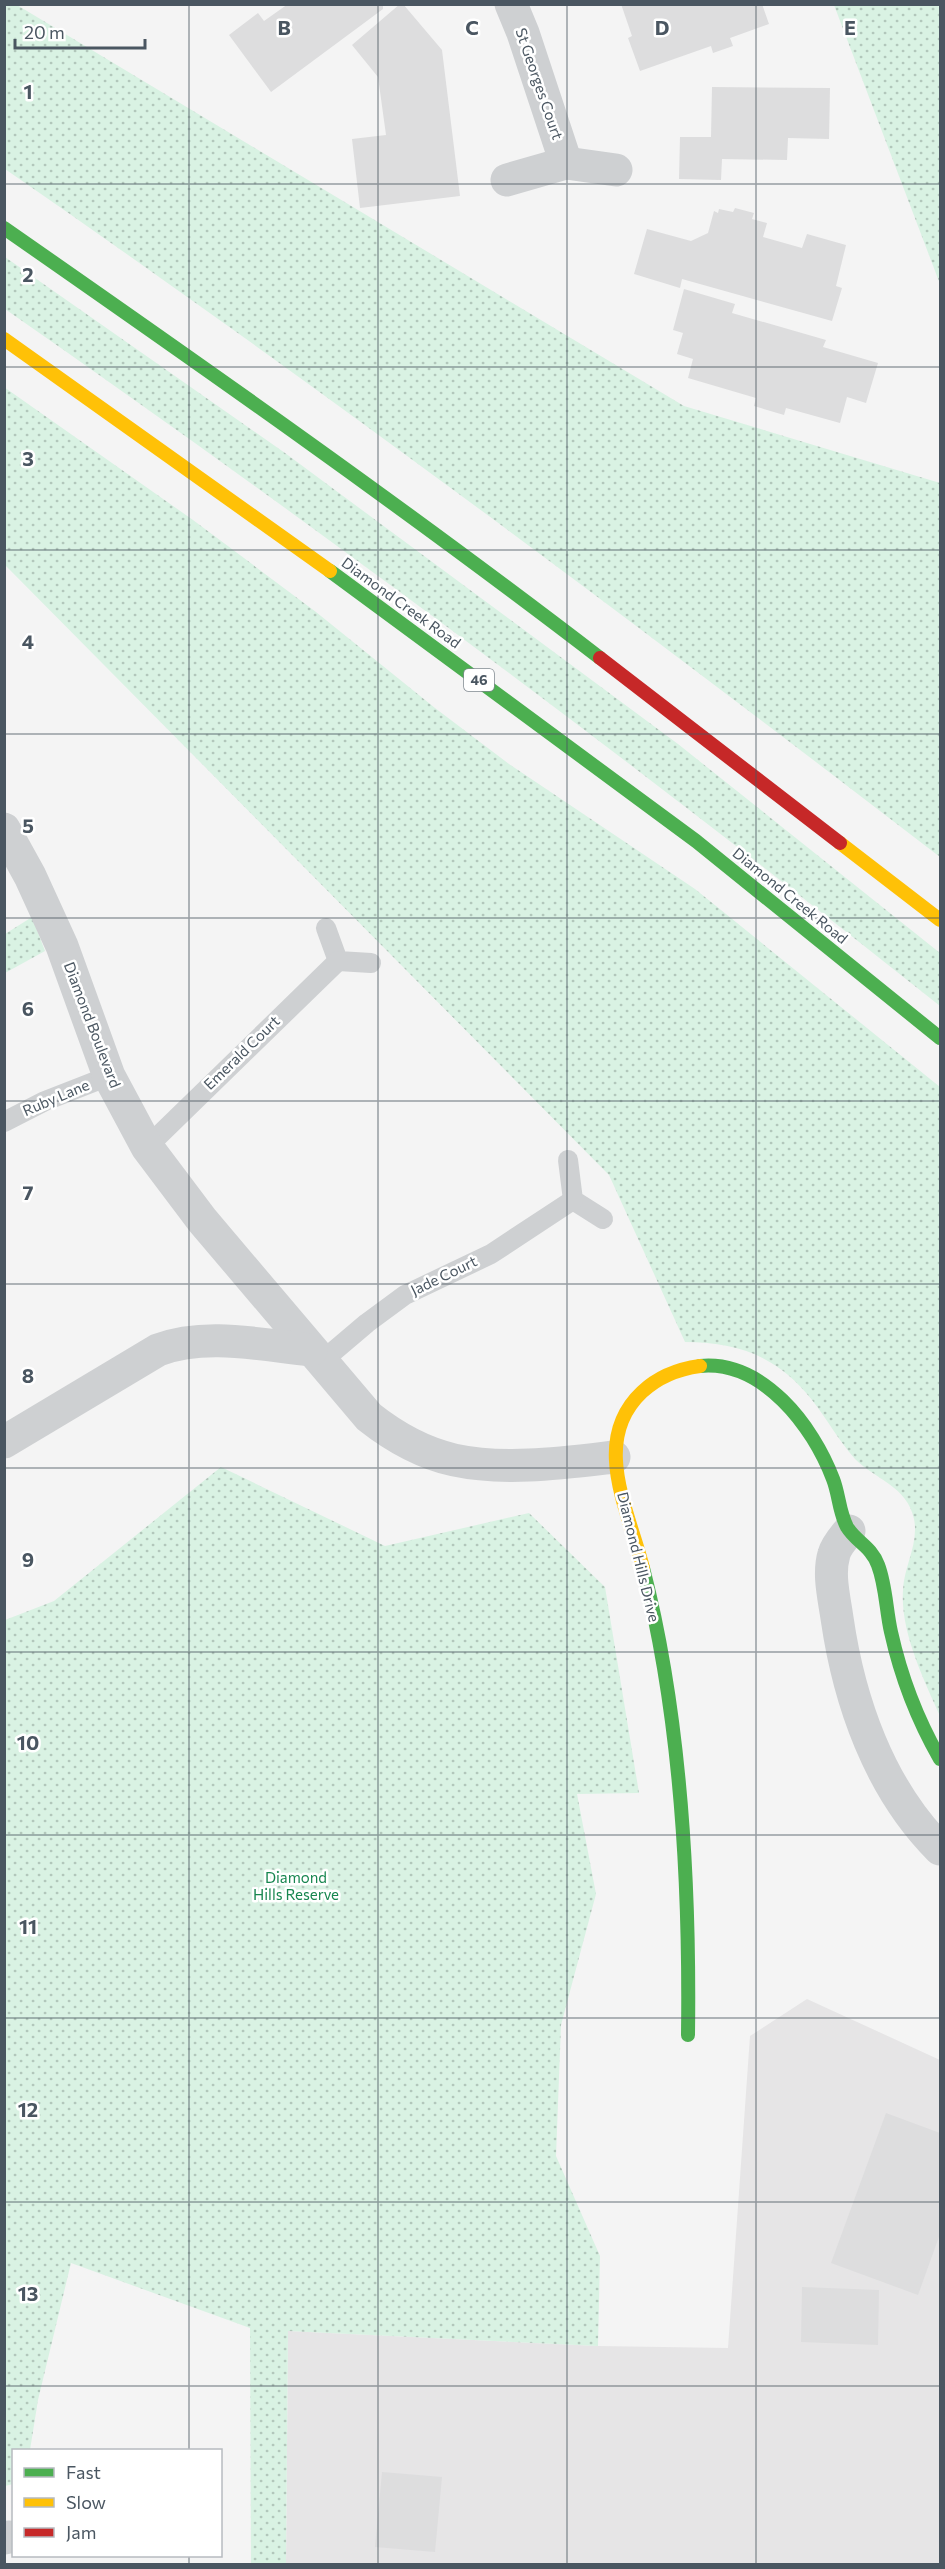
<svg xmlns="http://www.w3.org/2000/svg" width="945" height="2569" font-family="Commissioner,sans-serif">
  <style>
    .education { fill: #e6e5e6 }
    .grass { fill: url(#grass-dots) }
    .building { fill: #ddddde }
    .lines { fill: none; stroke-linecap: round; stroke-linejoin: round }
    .lane { stroke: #ced0d2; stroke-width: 20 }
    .street { stroke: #ced0d2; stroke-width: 33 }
    .fast { stroke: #4caf50; stroke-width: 14 }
    .slow { stroke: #ffc107; stroke-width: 14 }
    .jam { stroke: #c62828; stroke-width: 14 }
    .grid { fill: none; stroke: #4a5661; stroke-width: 1.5; stroke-opacity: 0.55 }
    .labels { text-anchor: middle; stroke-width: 5; stroke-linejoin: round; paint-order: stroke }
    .shield { fill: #fff; stroke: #808990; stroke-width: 1.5 }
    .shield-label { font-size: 14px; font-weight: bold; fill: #4a5661 }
    .street-label { font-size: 15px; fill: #4a5661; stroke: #fff }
    .park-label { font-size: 15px; fill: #17864f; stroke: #fff }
    .grid-label { font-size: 20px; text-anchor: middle; font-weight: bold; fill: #4a5661; stroke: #fff; stroke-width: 5; stroke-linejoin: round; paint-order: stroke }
  </style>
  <defs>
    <pattern id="grass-dots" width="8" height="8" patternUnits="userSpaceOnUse" patternTransform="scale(1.5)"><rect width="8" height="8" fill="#d9f2e3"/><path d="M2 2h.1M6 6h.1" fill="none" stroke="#b2c7bb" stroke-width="1.8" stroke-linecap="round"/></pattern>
  </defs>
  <rect width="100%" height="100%" fill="#f4f4f4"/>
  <path class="education" d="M807,1999l133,61v504h-654l2,-233 310,15 130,2 22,-312z"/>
  <g class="grass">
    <path d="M5,4l12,1 667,401 256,77v374c-307,-236 -617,-468 -935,-688z"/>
    <path d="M834,5h106v279z"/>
    <path d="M5,257l280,196 393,291 262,209v53c-304,-242 -616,-475 -935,-697z"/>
    <path d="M4,387l189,133 123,92 119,96 74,56 186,125 245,198v629c-16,-36 -40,-85 -37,-126 1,-24 16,-46 11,-71 -7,-33 -38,-39 -59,-60 -16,-18 -28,-40 -43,-59 -34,-43 -73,-58 -127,-58l-76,-167 -604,-610z"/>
    <path d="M32,917l13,34 -40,22v-39z"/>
    <path d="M221,1467l164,79 144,-33 76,74 34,206 -62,1 19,100 -35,131 -5,131 44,100 -2,90 -310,-15 -2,233h-35l-1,-236 -179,-65 -33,137 -8,50h-16l-1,34 -8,2v-866l49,-19z"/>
  </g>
  <g class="building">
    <path d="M288,4h95v5l-112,83 -42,-57 29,-22 6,8z"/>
    <path d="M400,4h3l39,46 18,146 -100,12 -8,-69 34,-4 -8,-58 -26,-32z"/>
    <path d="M621,4h141l7,20 -39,14 3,8 -20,7 -2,-7 -71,25 -12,-33 4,-2z"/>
    <path d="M712,87l118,1 -1,51 -41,-1 -1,22 -65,-1 -1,21 -42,-1 1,-42h31z"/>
    <path d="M735,208l19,5 -2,6 15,4 -4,14 39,11 5,-14 39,11 -10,41 6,2 -10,33 -150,-42 -2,9 -46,-14 13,-45 44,12 17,-8 6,-22 4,2 1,-4 14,3z"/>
    <path d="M684,289l51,15 -3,9 94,27 -3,7 55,16 -12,40 -19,-6 -7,26 -54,-15 -2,7 -30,-9 2,-8 -68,-20 5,-19 -16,-5 6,-21 -10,-3z"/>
    <path d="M886,2113l54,20v101l-22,61 -87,-32z"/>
    <path d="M802,2287l77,3 -1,55 -77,-3z"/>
    <path d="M382,2472l60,5 -7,75 -60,-5z"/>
  </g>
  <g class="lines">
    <g class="lane">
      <path d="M326,928l12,33 33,2"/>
      <path d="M4,1122l41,-21 64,-25"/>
      <path d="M147,1147l191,-186"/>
      <path d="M568,1160l5,40 30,19"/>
      <path d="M321,1362l46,-39 38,-28 86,-41 82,-54"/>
    </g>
    <g class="street">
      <path d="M511,4l12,29 43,130"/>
      <path d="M507,180l59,-17 50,7"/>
      <path d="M4,829l26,47 32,70 47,130 38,71 55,73 167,197c24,19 54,36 85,43 51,11 109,3 160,-3"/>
      <path d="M4,1442l154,-92c48,-18 103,-5 153,0"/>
      <path d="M849,1531c-5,6 -13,15 -15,23 -6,20 0,43 3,64 12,83 42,170 103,231"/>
      <path d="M4,2538l5,-1"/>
    </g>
    <g class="fast">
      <path d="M4,228c201,140 402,281 596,430"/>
      <path d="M330,571l366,270 244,197"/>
      <path d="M700,1366c63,-6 113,60 133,113 6,15 6,33 14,48 9,15 24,19 31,38 8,21 8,45 13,67 10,45 26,87 49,127"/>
      <path d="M643,1568c38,148 47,314 45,467"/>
    </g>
    <g class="slow">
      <path d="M4,339l326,232"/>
      <path d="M840,843l100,77"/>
      <path d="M643,1568c-14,-57 -53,-127 -1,-176 16,-15 36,-23 58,-26"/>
    </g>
    <path class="jam" d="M600,658l240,185"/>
  </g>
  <path class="grid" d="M189,4v2446M378,4v2560M567,4v2560M756,4v2560M4,184h936M4,367h936M4,550h936M4,734h936M4,918h936M4,1101h936M4,1284h936M4,1468h936M4,1652h936M4,1835h936M4,2018h936M4,2202h936M4,2386h936M189,2556v8"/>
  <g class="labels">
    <rect class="shield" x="464" y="669" width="30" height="22" rx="4.5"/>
    <g class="shield-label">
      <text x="479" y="685">46</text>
    </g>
    <g class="street-label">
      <text transform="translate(539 84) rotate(71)" y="5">St Georges Court</text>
      <text transform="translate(401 603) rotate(36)" y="5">Diamond Creek Road</text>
      <text transform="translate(790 896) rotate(39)" y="5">Diamond Creek Road</text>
      <text transform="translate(92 1025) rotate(69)" y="5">Diamond Boulevard</text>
      <text transform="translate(242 1053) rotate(-44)" y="5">Emerald Court</text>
      <text transform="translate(56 1098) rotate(-23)" y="5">Ruby Lane</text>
      <text transform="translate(444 1276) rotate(-26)" y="5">Jade Court</text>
      <text transform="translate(638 1557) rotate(76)" y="5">Diamond Hills Drive</text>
    </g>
    <g class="park-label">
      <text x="296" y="1883">Diamond<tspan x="296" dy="17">Hills Reserve</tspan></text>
    </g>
  </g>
  <g class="grid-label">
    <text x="284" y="35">B</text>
    <text x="472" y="35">C</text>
    <text x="662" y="35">D</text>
    <text x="850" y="35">E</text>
    <text x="28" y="99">1</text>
    <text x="28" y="282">2</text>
    <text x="28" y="466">3</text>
    <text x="28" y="649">4</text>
    <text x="28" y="833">5</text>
    <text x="28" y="1016">6</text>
    <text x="28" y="1200">7</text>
    <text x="28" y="1383">8</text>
    <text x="28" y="1567">9</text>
    <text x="28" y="1750">10</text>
    <text x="28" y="1934">11</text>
    <text x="28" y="2117">12</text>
    <text x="28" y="2301">13</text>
  </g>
  <rect width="945" height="2569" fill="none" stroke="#4a5661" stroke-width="12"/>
  <rect x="12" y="2449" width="210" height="108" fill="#ffffff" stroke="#b7bbc0" stroke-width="1.5"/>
  <rect x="24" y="2468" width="30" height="9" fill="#4caf50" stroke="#b7bbc0" stroke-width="1.5"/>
  <text x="66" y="2479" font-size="18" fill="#4a5661">Fast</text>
  <rect x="24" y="2498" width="30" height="9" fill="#ffc107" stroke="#b7bbc0" stroke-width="1.5"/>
  <text x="66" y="2509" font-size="18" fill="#4a5661">Slow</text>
  <rect x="24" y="2528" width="30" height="9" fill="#c62828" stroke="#b7bbc0" stroke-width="1.5"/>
  <text x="66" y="2539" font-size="18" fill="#4a5661">Jam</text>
  <path d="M15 39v9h130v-9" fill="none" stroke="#4a5661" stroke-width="3"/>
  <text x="24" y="39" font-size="18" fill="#4a5661" stroke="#ffffff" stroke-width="4.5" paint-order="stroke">20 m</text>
</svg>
